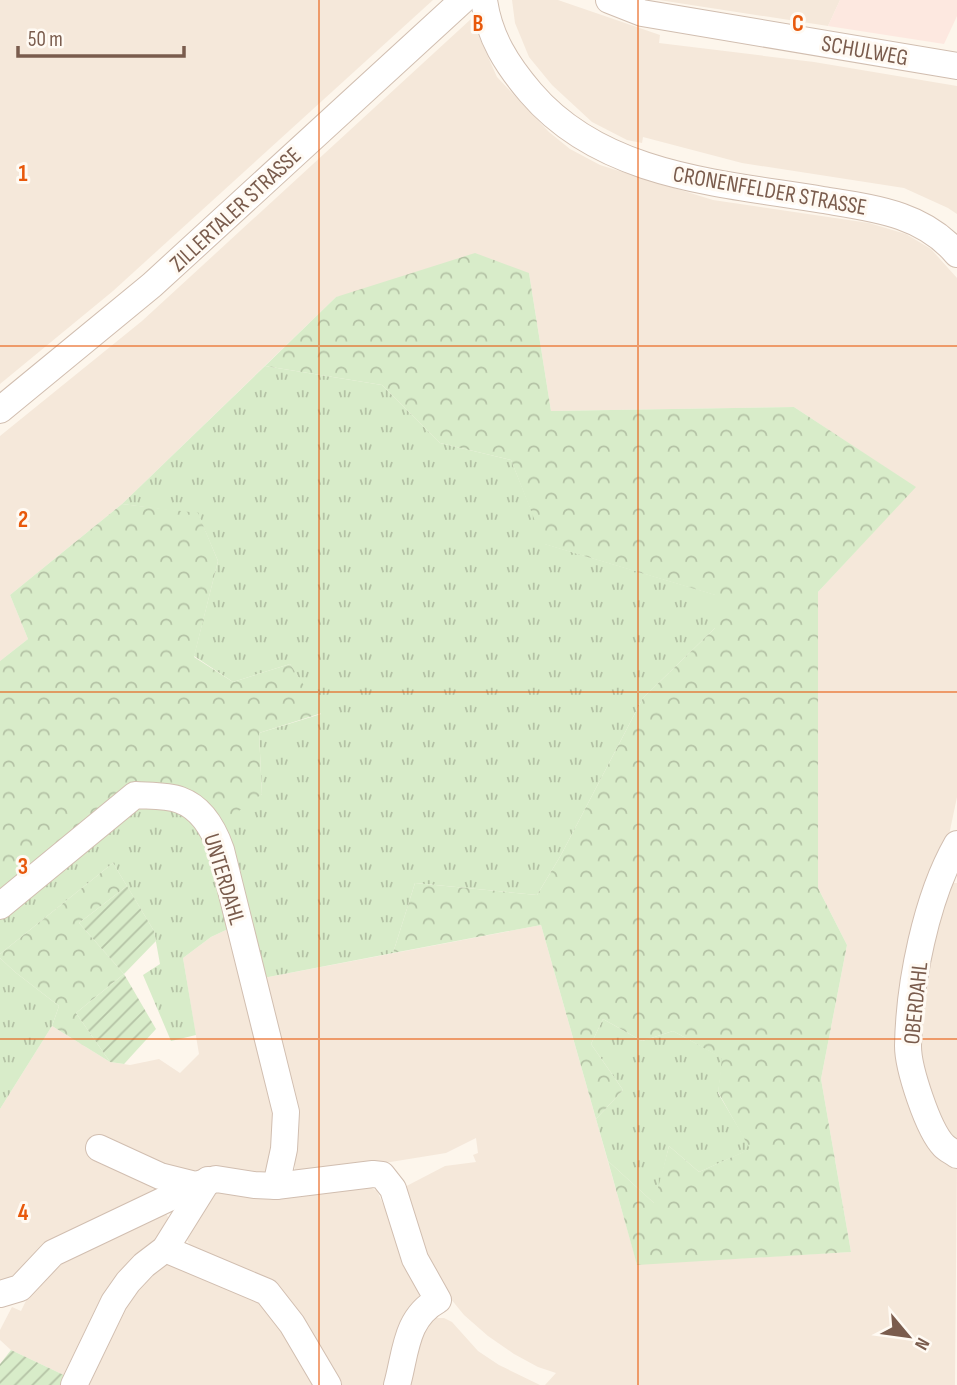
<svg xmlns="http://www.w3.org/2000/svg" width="957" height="1385" font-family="'Sofia Sans Condensed',sans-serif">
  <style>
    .residential { fill: #f5e8da }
    .commercial { fill: #fde8e0 }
    .grass { fill: url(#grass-tufts) }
    .forest { fill: url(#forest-crowns) }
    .garden { fill: url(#garden-furrows) }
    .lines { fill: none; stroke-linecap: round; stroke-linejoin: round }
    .street-casing { stroke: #d1beb0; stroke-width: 28 }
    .street { stroke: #fff; stroke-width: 26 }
    .grid { fill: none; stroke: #e8590c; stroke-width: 2; stroke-opacity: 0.55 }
    .labels { text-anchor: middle; stroke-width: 6; stroke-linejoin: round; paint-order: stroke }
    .street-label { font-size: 23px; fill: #7a5c4d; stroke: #fffaf3 }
    .grid-label { font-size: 23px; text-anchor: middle; font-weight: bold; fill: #e8590c; stroke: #fffaf3; stroke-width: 6; stroke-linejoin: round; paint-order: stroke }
  </style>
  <defs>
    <pattern id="grass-tufts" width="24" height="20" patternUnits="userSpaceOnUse" patternTransform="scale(1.75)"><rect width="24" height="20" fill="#d8ecc9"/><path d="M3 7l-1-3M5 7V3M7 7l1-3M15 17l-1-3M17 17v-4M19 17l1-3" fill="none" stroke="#b4c2a5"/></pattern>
    <pattern id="forest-crowns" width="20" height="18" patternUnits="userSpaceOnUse" patternTransform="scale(1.75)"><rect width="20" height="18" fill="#d8ecc9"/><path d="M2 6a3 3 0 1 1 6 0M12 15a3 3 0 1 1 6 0" fill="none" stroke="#b4c2a5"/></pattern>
    <pattern id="garden-furrows" width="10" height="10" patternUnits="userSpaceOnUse" patternTransform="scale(1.75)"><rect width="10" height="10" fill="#d8ecc9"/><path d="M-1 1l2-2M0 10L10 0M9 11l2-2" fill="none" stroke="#b4c2a5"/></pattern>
  </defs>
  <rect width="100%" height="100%" fill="#fdf6ec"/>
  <g class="residential">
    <path d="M0,0h433l-320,291 -113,93z"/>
    <path d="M512,0h46l102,35 -1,8 155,19 143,24v128l-9,-6 -44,-20 -162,-25 -99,-26 -1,6 -15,-3 -35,-18 -40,-37 -23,-28 -14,-34z"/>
    <path d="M659,0h181l-12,26z"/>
    <path d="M471,19l26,58 52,55 21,17 30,16 113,35 156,23 37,11 25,15 26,29v519l-54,257 54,106 -2,225h-410l11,-12 -18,-6 -24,-13 -26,-18 -24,-21 -18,-22 -17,-25 -32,-77 48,-25 31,-4 -3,-7 5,-2 -2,-15 -30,15 -148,24 -3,-6v-42l-37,-150 283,-54 96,339 214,-12 -30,-173 26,-134 -29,-57v-296l97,-105 -121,-80 -243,4 -22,-138 -193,24 -214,207 -112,91 18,44 -28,22v-225l142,-115z"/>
    <path d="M949,883h8v266l-12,-10 -30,-88 17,-109z"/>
    <path d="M228,929l57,201 -22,51 -44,-11 -219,118v-179l52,-83 58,36 20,3 29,-6 21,14 19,-19 -16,-96 28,-21z"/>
    <path d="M362,1183l15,8 42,90 1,11 -3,16 -27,77h-55l-20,-39 -124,-99 -4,-7 15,-33 11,-17z"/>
    <path d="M166,1214l9,13 -107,150 -57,-27 -11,-10v-10l12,-23 9,4 14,-29 16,-20z"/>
    <path d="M173,1261l97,45 49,79h-238l33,-69 48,-51z"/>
    <path d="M433,1318h11l8,4 26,29 21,14 41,20h-136l9,-36z"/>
  </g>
  <path class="commercial" d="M840,0h117v16l-13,28 -116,-18z"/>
  <g class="grass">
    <path d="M265,366l117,19 58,58 71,17 34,84 171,51 -1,33 -72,70 -82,157 -24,40 -122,-12 -22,70 -135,26 -38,-160 42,-25 -3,-61 62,-19 -31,-50 -57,18 -39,-26 24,-95 -20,-47 -76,-10z"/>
    <path d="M135,795l64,18 29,116 -17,8 -28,21 13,77 -25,6 -28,-66 17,-11 -6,-33 -41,-68 -113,91v-49z"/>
    <path d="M0,958l15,14 44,34 -7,20 -52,83z"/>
    <path d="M603,1019l39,22 31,-10 50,27 -5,35 33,56 -52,23 -30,-26 -14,58 -47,-43 -12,-42 27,-29 -32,-46z"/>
  </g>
  <g class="forest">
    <path d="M475,253l54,20 22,138 243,-4 122,80 -98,105v296l29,57 -26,134 30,173 -214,13 -29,-104 46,42 15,-57 30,26 51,-23 -32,-57 4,-34 -49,-27 -31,10 -39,-22 -12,25 32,46 -27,29 -55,-194 -148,28 22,-70 122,12 24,-40 82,-157 72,-70v-33l-171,-51 -33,-84 -71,-17 -58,-58 -117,-19 71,-69z"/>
    <path d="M122,504l76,9 20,48 -24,96 39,25 57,-18 32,49 -63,20 3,61 -48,35 -15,-16 -64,-18 -135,109v-243l28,-22 -18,-44z"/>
    <path d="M113,863l14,23 -48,37 45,51 -48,39 34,49 -58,-36 7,-20 -44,-34 -15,-14v-4z"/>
  </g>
  <g class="garden">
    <path d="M127,886l27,45 2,10 -32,33 32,55 -32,35 -14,-2 -34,-49 48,-39 -45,-51z"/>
    <path d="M11,1350l57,27 -5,8h-63v-21z"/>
  </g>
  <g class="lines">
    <g class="street-casing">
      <g id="street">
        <path d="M484,0c5,37 23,65 47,93 72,84 190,90 292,107 49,8 100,13 134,54"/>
        <path d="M609,0l33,13 315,53"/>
        <path d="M0,410l152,-125 311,-285"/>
        <path d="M957,844c-31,54 -48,140 -49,202 0,22 20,84 36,100 3,3 9,6 13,9"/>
        <path d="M0,906l135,-111c14,1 32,0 45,5 22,8 34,30 41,50l65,262 -2,37 -8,37"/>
        <path d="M99,1148l61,28 36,9 20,-6 38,6 22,1 97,-12 9,1 11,14 22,70 23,41c-33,18 -32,53 -41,85"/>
        <path d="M165,1249l102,43 25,32 36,61"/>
        <path d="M0,1294l20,-6 33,-35 143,-68"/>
        <path d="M74,1385l40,-83 14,-20 16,-17 21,-16 43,-69"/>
      </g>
    </g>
    <use href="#street" class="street"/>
  </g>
  <path class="grid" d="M319,0v1385M638,0v1385M0,346h957M0,692h957M0,1039h957"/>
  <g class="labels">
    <g class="street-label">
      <text transform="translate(865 50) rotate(10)" y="8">SCHULWEG</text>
      <text transform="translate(770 190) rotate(10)" y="8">CRONENFELDER STRASSE</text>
      <text transform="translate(235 209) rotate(-43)" y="8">ZILLERTALER STRASSE</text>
      <text transform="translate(225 879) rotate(73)" y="8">UNTERDAHL</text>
      <text transform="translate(915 1003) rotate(-84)" y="8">OBERDAHL</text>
    </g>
  </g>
  <g class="grid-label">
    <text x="478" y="31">B</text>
    <text x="798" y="31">C</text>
    <text x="23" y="181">1</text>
    <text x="23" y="527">2</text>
    <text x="23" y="874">3</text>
    <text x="23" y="1220">4</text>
  </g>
  <g transform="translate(908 1336) rotate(119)" stroke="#fffaf3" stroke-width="5" paint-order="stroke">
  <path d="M0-5L12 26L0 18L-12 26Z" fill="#7a5c4d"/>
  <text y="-10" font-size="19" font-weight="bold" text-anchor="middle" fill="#7a5c4d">N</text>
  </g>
  <path d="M18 46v10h166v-10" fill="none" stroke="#7a5c4d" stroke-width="3.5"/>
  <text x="28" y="46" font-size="21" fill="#7a5c4d" stroke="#fffaf3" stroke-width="5" paint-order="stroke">50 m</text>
</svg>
